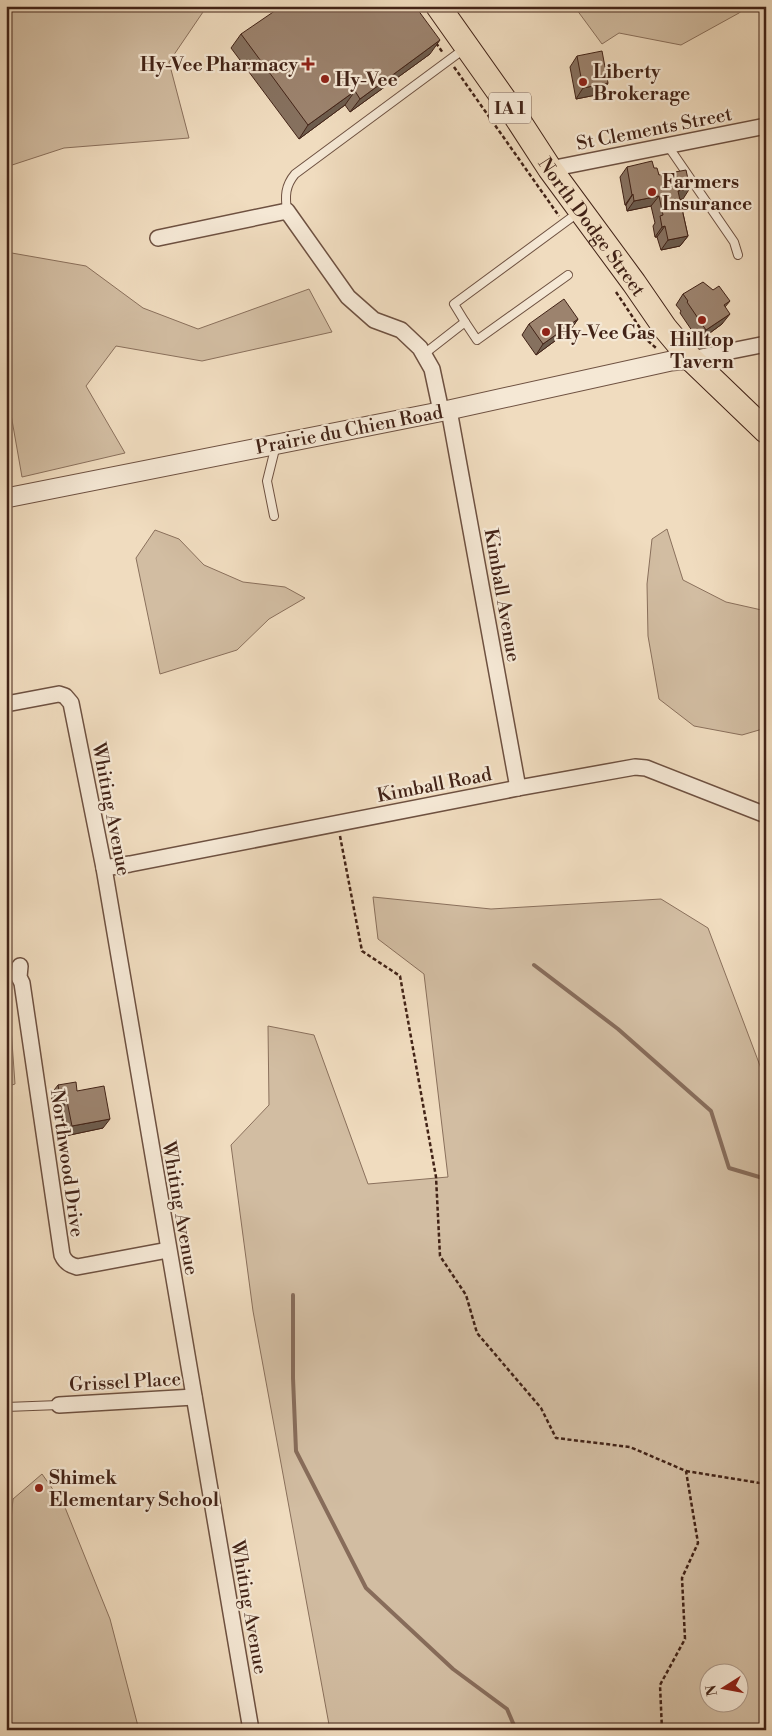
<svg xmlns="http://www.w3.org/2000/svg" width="772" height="1736" font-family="'Libre Bodoni',serif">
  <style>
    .green { fill: #d2bda2; stroke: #8a705c; fill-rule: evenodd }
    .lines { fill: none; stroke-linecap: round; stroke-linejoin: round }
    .stream { stroke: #876c5a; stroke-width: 4 }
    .service-casing { stroke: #6e5141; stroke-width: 10 }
    .minor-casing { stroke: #6e5141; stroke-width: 18 }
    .tertiary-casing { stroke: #6e5141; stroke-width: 21 }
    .primary-casing { stroke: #422317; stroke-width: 26 }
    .path { stroke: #422317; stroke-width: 2.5; stroke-dasharray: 4 2.5; stroke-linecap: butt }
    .service { stroke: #f5e8d5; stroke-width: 8 }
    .minor { stroke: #f5e8d5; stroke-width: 15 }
    .tertiary { stroke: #f5e8d5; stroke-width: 19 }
    .primary { stroke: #f0dcbf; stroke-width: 24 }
    .wall { fill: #86715f; stroke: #422317 }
    .shaded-wall { fill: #6d5c4d; stroke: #422317 }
    .building { fill: #9c836e; stroke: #422317 }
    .poi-dot { fill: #8f2418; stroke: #f5e8d5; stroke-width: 2 }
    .labels { text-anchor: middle; stroke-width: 4.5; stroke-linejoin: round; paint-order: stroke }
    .shield { fill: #f5e8d5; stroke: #785e50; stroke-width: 1 }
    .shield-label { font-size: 18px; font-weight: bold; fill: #422317 }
    .poi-label { font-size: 19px; font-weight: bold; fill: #422317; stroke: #f5e8d5; text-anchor: start }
    .street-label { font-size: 19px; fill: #422317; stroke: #f5e8d5 }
  </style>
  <rect width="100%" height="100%" fill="#f0dcbf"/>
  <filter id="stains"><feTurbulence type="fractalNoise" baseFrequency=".004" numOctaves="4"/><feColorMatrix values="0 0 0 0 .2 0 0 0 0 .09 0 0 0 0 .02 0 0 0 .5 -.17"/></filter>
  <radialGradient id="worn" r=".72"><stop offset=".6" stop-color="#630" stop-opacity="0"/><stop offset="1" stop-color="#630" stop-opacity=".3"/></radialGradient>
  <g class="green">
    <path d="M6,6h197v6l-34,50 20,76 -125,10 -58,19z"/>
    <path d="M574,6h174l-9,7 -58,32 -62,-12 -17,11z"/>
    <path d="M6,252l80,14 57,42 55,21 111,-40 23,43 -130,29 -86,-15 -30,40 39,67 -103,24 -16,-91z"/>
    <path d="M667,529l16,51 43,22 40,9v117l-24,7 -48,-9 -35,-27 -11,-63 -1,-52 5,-45z"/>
    <path d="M155,530l24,9 25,26 39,17 42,5 20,11 -36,21 -32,31 -77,24 -24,-116z"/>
    <path d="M373,897l118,12 170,-10 47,29 54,143 4,5v654h-436l-77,-419 -22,-166 38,-40 -1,-79 46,9 54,149 80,-7 -24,-203 -46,-35zM710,1674h30v30h-30z"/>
    <path d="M6,1027l5,1 4,56 -9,3z"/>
    <path d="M42,1474l22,31 46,114 29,111h-133v-171l2,-7 5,-53z"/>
  </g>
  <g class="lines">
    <g class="stream">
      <path d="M534,965l84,64 93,82 18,57 37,11"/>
      <path d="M293,1295v83l3,73 70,137 87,81 54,40 9,21"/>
    </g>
    <g class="service-casing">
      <g id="service">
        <path d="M668,146l66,96 4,13"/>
        <path d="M287,211c-2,-15 -2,-25 8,-37l169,-125"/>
        <path d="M465,322l12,18 91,-65"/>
        <path d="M424,354l41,-32 -11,-18 125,-92"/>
        <path d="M274,516l-7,-35 9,-36"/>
        <path d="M6,1407l53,-2"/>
      </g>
    </g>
    <g class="minor-casing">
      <g id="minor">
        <path d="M550,169l216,-43"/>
        <path d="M158,238l129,-27 61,86 26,23 27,10 19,18 12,21 9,42"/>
        <path d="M691,359l75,-15"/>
        <path d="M449,410l69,378"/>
        <path d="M6,704l53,-10 6,2 6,7 33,165 147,862"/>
        <path d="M104,868l26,-4 388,-76 117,-21 11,1 120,47"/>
        <path d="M20,966l-1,11 3,6 40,272c3,7 7,10 15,12l91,-17"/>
        <path d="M59,1405l135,-8"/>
      </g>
    </g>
    <g class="tertiary-casing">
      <path id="tertiary" d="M6,498l443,-88 222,-49 20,-2"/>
    </g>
    <g class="primary-casing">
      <g id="primary">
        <path id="s1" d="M438,6l75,106 37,57 84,114 31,45 26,31 75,72"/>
      </g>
    </g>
    <g class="path">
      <path d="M436,43l7,10"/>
      <path d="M454,67l105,149"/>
      <path d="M616,292l30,45 1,3 9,8"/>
      <path d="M340,836l22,115 38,25 36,201 4,79 26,39 11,38 64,75 15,30 74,9 56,24 12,72 -16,35 3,61 -25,46 2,45"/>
      <path d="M686,1471l80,13"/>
    </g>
    <use href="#service" class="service"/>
    <use href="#minor" class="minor"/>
    <use href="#tertiary" class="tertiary"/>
    <use href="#primary" class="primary"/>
  </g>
  <g class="wall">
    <path d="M241,34l189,20 -80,58 -5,-7 -46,34 -68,-91z"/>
    <path d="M577,56l31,27 -7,11 -25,5 -6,-32z"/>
    <path d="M627,167l27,1 5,7 24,24 -3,1 8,36 -8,10 -19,4 -4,-13h-2l-2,-11 2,-3 -4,-17 -24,5 -1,-6h-1l-5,-28z"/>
    <path d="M683,294l47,7 -5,6 -3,17 -23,17 -19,-28 1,-2 -5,-6z"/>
    <path d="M578,319l-7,10 -35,26 -14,-20 7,-11z"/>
    <path d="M58,1085l19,6 26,37 -38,8 -4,-26 -7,1 -3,-17z"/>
  </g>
  <g class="shaded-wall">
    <path d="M440,40l-10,14 -80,58 10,-13z"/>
    <path d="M608,83l-7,11 -25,5 7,-11z"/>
    <path d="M355,91l-10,14 -46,34 9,-14z"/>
    <path d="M690,188l-7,11 -12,2 7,-10z"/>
    <path d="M633,194l-7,11h-1l7,-10z"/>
    <path d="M659,196l-8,10 -24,5 7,-10z"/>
    <path d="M665,226l-8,11h-2l7,-10z"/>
    <path d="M688,236l-8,10 -19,4 7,-10z"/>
    <path d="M730,314l-8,10 -23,17 7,-11z"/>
    <path d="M578,319l-7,10 -35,26 7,-11z"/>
    <path d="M67,1101l-6,9 -7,1 7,-9z"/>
    <path d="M110,1119l-7,9 -38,8 7,-10z"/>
  </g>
  <g class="building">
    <path d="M282,6h133l25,34 -80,59 -5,-8 -47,34 -67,-91z"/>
    <path d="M602,51l6,32 -25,5 -6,-32z"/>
    <path d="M652,161l2,7h3l2,7 27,-5 4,18 -12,3 10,45 -20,4 -3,-14 -3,1 -2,-11 3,-1 -4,-19 -25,5 -1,-7 -1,1 -5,-28z"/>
    <path d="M703,282l10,8 6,-4 11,15 -6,4 6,9 -24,16 -19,-28 1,-1 -5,-7z"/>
    <path d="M564,299l14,20 -35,25 -14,-20z"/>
    <path d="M76,1082l1,9 27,-5 6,33 -38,7 -5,-25 -6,1 -3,-17z"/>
  </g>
  <g class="poi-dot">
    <path d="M305.5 56.5h5v5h5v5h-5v5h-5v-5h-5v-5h5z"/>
    <circle cx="325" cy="79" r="5"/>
    <circle cx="583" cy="82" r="5"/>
    <circle cx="652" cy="192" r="5"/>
    <circle cx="702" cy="320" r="5"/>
    <circle cx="546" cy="332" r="5"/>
    <circle cx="39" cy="1488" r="5"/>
  </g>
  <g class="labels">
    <rect class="shield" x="489" y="92.5" width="42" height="31" rx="4"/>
    <g class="shield-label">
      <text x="510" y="114">IA 1</text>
    </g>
    <g class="poi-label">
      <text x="298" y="71" text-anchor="end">Hy-Vee Pharmacy</text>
      <text x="593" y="78">Liberty<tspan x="593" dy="22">Brokerage</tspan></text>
      <text x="335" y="86">Hy-Vee</text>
      <text x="662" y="188">Farmers<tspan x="662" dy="22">Insurance</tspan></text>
      <text x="556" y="339">Hy-Vee Gas</text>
      <text x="702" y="346" text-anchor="middle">Hilltop<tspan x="702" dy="22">Tavern</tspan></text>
      <text x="49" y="1484">Shimek<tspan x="49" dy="22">Elementary School</tspan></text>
    </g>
    <g class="street-label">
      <text transform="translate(654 128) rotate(-11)" y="7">St Clements Street</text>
      <text dy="7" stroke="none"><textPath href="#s1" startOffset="269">North Dodge Street</textPath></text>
      <text transform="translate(349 429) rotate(-11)" y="7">Prairie du Chien Road</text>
      <text transform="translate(503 595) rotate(80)" y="7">Kimball Avenue</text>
      <text transform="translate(434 784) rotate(-11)" y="7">Kimball Road</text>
      <text transform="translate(112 809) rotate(79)" y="7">Whiting Avenue</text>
      <text transform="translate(68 1163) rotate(82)" y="7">Northwood Drive</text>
      <text transform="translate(181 1208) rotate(80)" y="7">Whiting Avenue</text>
      <text transform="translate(125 1381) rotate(-3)" y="7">Grissel Place</text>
      <text transform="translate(250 1607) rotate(80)" y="7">Whiting Avenue</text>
    </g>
  </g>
  <rect width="772" height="1736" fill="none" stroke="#f0dcbf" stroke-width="25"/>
  <rect x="8" y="8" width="757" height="1721" fill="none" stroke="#422317" stroke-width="2.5"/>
  <rect x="12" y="12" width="747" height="1711" fill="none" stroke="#422317"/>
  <g transform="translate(724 1688) rotate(259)"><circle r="24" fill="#f5e8d5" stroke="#ad9989"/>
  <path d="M0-4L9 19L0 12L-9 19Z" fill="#8f2418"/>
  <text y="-8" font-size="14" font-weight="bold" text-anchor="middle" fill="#422317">N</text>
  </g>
  <rect width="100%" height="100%" filter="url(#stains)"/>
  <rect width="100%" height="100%" fill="url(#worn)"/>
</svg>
